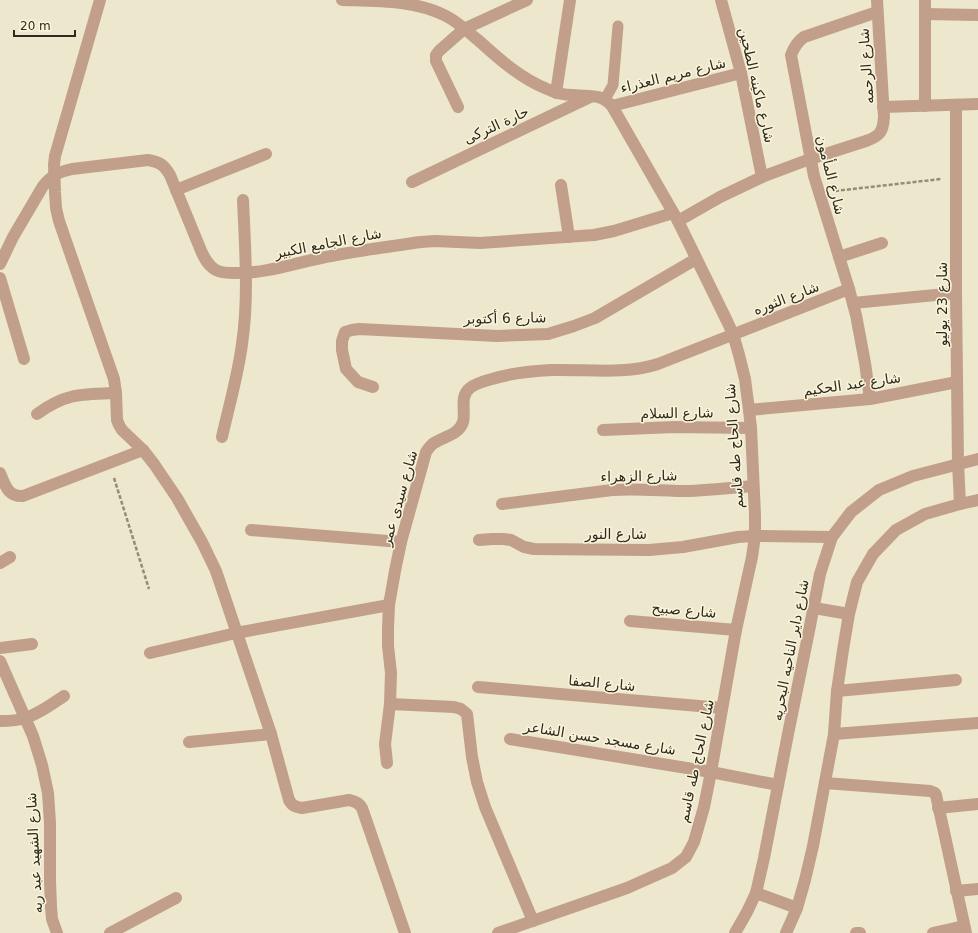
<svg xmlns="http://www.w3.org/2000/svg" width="978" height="933" font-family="'DejaVu Sans',Vazirmatn,sans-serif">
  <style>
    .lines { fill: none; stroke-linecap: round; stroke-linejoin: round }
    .path { stroke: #918d7b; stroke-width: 2.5; stroke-dasharray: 4 2; stroke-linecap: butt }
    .service { stroke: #c29f8a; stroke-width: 11 }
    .minor { stroke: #c29f8a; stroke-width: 12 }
    .tertiary { stroke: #c29f8a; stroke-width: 12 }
    .labels { text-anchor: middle; stroke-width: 3; stroke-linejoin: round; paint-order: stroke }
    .street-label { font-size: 14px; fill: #2d2a21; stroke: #fbf4da }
  </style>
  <rect width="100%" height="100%" fill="#ede7cd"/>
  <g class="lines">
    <g class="path">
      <path d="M835,191l106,-12"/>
      <path d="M114,478l35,111"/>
    </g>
    <path class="service" d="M605,99l8,-14 5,-59"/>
    <g class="minor">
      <path d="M100,0l-45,156 -1,9 1,27 1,16 3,13 55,158 2,14 1,27 2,5 3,5 21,20 11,14 23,34 25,44 14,29 55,163 18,66c3,6 7,7 13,8l47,-8c6,1 10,3 13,8l43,125"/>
      <path d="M342,0c35,1 73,0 104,16 12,6 22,16 32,24 21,19 42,38 69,49 8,4 17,6 26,6 17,2 27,-2 39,11l66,115 49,100 6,13 6,21 6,24 4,31 2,18 4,87v21l-3,21 -16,73 -25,142 -7,35 -10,35 -8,15 -14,11 -45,20 -129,45"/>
      <path d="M721,0l20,73 21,104"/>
      <path d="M925,14l53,1"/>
      <path d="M556,93l14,-93"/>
      <path d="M956,105v188l2,170 2,41"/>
      <path d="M612,106l129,-33"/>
      <path d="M925,106v-106"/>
      <path d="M458,107l-22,-46v-6l3,-4 25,-22 63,-29"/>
      <path d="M883,107l95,-3"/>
      <path d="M412,182l178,-85"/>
      <path d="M561,185l8,52"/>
      <path d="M176,190l90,-36"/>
      <path d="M678,221l42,-24 42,-20 48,-18 56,-18c14,-5 17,-9 18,-24l-7,-117"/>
      <path d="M839,257l43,-14"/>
      <path d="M0,264l13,-27 30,-51c9,-11 16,-14 29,-17l76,-9c12,2 16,5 22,15l32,78c4,8 8,15 16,18 5,2 11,2 16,2 29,1 58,-9 87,-15 33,-7 66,-11 100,-16l14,-1 45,2 114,-8 20,-4 59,-18"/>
      <path d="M0,278l24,81"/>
      <path d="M853,303l103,-10"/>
      <path d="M373,387l-15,-5 -12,-13 -4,-19v-9l3,-9 7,-2 7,-1 138,7 51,-2 26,-8 21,-8 101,-59"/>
      <path d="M870,399l-5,-36 -9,-48 -7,-26 -35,-113 -23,-121c3,-8 6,-13 13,-18l73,-25"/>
      <path d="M749,410l121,-11 87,-17"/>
      <path d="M37,414c29,-21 45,-20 79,-21"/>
      <path d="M603,430l71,-3 77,1"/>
      <path d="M222,437c7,-31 16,-62 20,-93 7,-46 3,-97 1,-144"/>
      <path d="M0,473c5,12 8,24 23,23l120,-46"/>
      <path d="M502,504l110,-14c26,-2 51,1 77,1 22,-1 43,-3 64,-5"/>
      <path d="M251,530l150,12"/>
      <path d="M479,540l13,-1h11l8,1 13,7 10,2 115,1 34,-3 55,-10 17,-1 77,1"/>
      <path d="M0,563l10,-6"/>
      <path d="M630,621l106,9"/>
      <path d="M0,648l32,-4"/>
      <path d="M150,653l86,-20 153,-28"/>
      <path d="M0,661l33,75 9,29 6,28 2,30v58l1,26 1,12 5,14"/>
      <path d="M478,687l244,21"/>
      <path d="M837,691l119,-11"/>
      <path d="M390,704l64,3 7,2 6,5 5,43 5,25 8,25 48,114"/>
      <path d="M0,721c8,0 17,0 25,-3 14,-4 27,-14 39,-22"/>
      <path d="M834,734l144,-11"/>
      <path d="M510,739l201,33 67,13"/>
      <path d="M189,742l82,-8"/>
      <path d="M387,763l-2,-19 5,-40 1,-31 -3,-27v-18l1,-23 6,-34 6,-29 25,-90c2,-3 5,-7 8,-9 9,-6 25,-8 29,-21 3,-10 -4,-26 7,-34 6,-5 15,-7 22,-9 19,-6 40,-8 60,-9 35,-1 72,5 106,-6l191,-75"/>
      <path d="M825,783l105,8 5,2 1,2 30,138"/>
      <path d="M938,808l40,-4"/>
      <path d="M956,891l22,-2"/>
      <path d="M110,933l66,-35"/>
      <path d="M786,933l4,-9 7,-16 8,-28 8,-34 21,-112 3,-43 6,-41 6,-36 8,-32 16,-28 23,-24 29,-16 35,-10 18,-4"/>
      <path d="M856,933h4"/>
      <path d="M933,933l31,-7"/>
    </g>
    <g class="tertiary">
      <path d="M814,608l35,6"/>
      <path d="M756,893l41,15"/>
      <path d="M735,933l12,-21 9,-19 8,-35 24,-124 21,-103 11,-57 12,-37 19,-25 28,-22 34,-14 65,-17"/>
    </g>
  </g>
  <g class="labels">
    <g class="street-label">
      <text transform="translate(866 66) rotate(-94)" y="5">شارع الرحمه</text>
      <text transform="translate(673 75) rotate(-14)" y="5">شارع مريم العذراء</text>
      <text transform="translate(757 85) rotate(77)" y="5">شارع ماكينه الطحين</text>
      <text transform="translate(496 125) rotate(-25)" y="5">حارة التركى</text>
      <text transform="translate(831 175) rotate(76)" y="5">شارع المأمون</text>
      <text transform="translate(328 243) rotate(-11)" y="5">شارع الجامع الكبير</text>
      <text transform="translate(786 298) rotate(-21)" y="5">شارع الثوره</text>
      <text transform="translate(942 304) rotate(-90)" y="5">شارع 23 يوليو</text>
      <text transform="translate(505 318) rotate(-1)" y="5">شارع 6 أكتوبر</text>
      <text transform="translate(852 384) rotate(-8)" y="5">شارع عبد الحكيم</text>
      <text transform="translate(677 413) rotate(-1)" y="5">شارع السلام</text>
      <text transform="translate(734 446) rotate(-94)" y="5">شارع الحاج طه قاسم</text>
      <text transform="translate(639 476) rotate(-1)" y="5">شارع الزهراء</text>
      <text transform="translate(399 498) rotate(-74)" y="5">شارع سيدى عمر</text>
      <text x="616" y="539">شارع النور</text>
      <text transform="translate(684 610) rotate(5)" y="5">شارع صبيح</text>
      <text transform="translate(790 650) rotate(-79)" y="5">شارع داير الناحيه البحريه</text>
      <text transform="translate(602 683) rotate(5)" y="5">شارع الصفا</text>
      <text transform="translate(600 738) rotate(9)" y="5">شارع مسجد حسن الشاعر</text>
      <text transform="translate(696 761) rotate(-78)" y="5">شارع الحاج طه قاسم</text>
      <text transform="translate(34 853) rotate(-93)" y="5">شارع الشهيد عبد ربه</text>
    </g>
  </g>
  <path d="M14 30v6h61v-6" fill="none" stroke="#2d2a21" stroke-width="2"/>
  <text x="20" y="30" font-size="12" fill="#2d2a21" stroke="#fbf4da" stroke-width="3" paint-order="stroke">20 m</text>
</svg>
